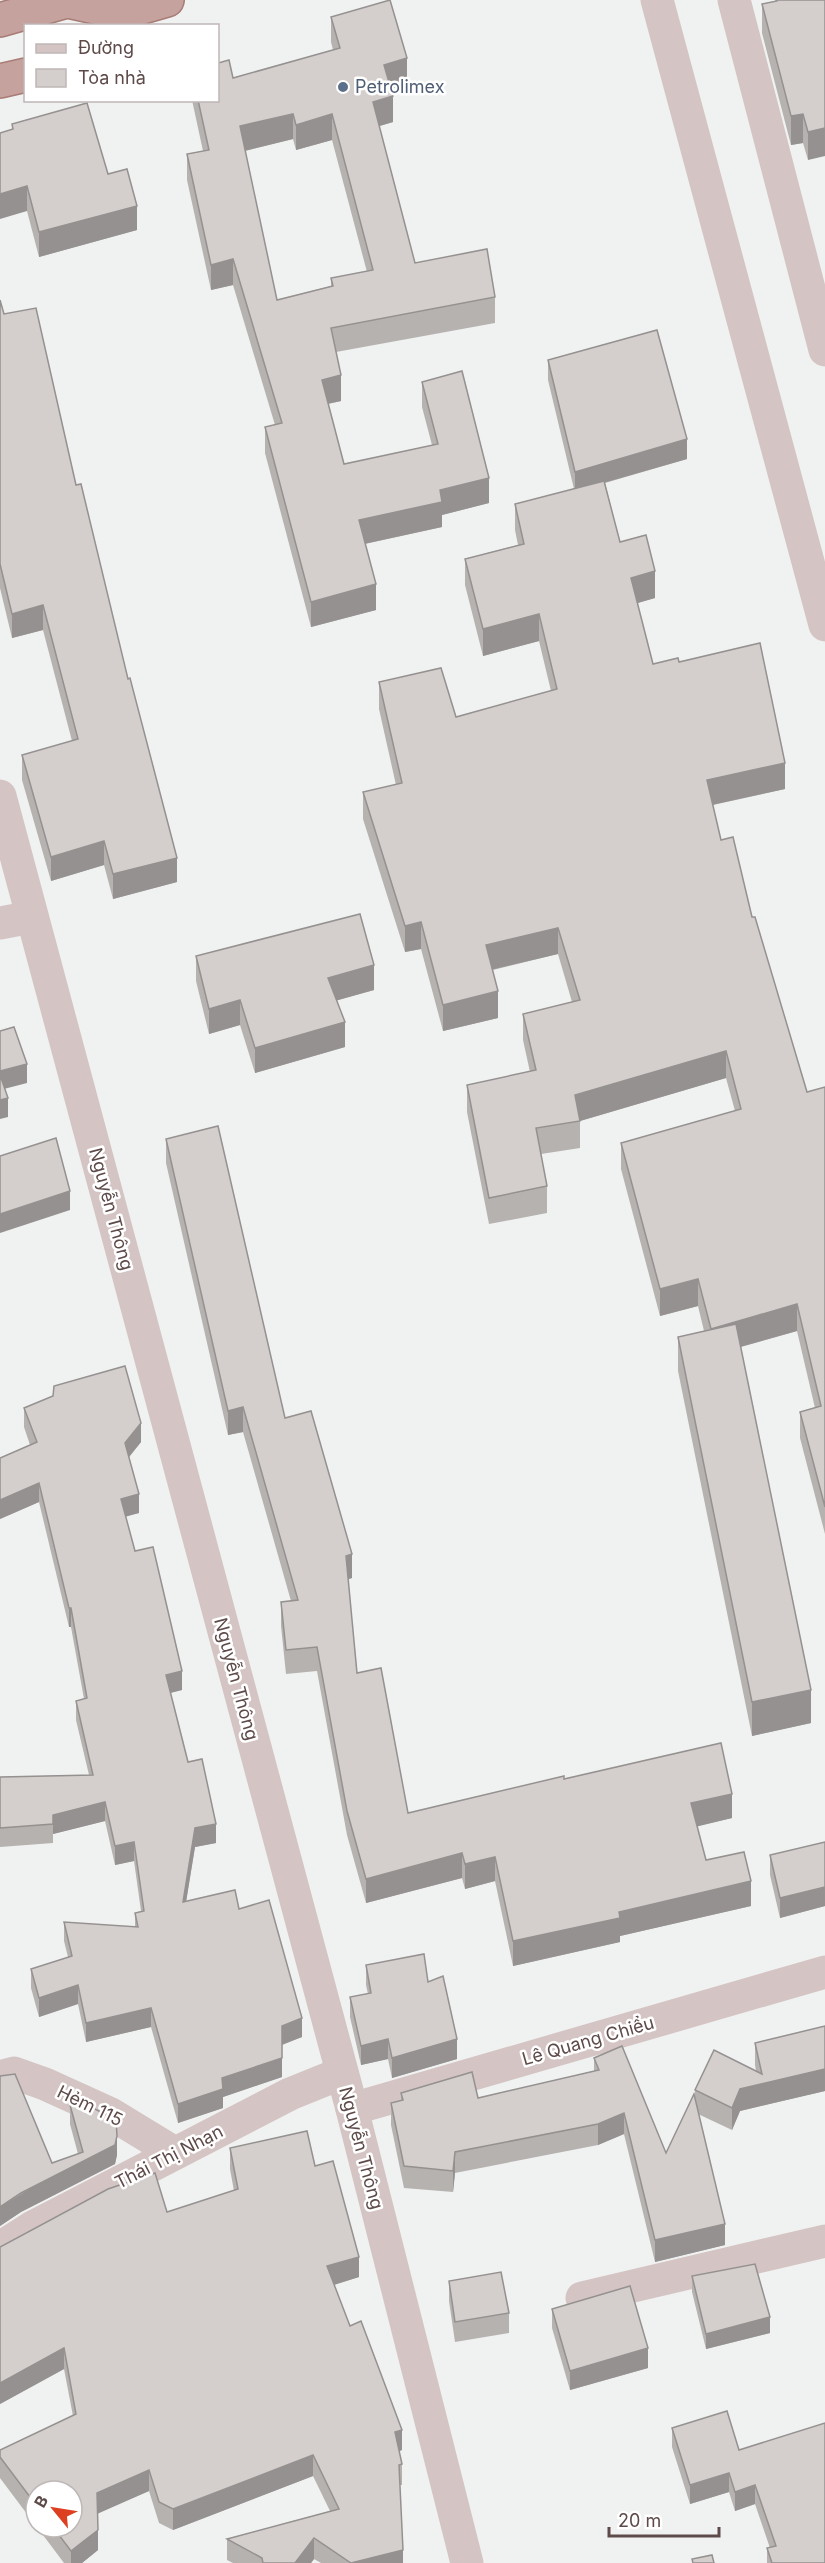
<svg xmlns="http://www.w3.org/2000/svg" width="825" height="2563" font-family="Inter,sans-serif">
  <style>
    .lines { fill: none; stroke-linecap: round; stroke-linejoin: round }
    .trunk-casing { stroke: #a87c75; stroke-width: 36 }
    .minor { stroke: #d4c5c4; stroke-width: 33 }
    .tertiary { stroke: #d4c5c4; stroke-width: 33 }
    .trunk { stroke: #c5a29e; stroke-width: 33 }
    .wall { fill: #b6b2b0; fill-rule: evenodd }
    .shaded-wall { fill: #949190 }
    .building { fill: #d4cfcd; stroke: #949190; stroke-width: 1.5; fill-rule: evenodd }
    .service-dot { fill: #5c6f8a; stroke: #fff; stroke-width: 2 }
    .labels { text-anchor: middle; stroke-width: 5; stroke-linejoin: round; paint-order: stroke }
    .service-label { font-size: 18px; fill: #4e5e75; stroke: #fff; text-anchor: start }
    .street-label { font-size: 18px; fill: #5d4a49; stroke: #fff }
  </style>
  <rect width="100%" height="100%" fill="#f0f2f1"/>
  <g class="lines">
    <g class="trunk-casing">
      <g id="trunk">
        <path d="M0,20l67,-19 55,12 45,-13"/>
        <path d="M0,81l26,-6"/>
      </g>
    </g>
    <g class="minor">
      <path d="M657,0l168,625"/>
      <path d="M734,0l91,350"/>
      <path d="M0,923l32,-6"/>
      <path d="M0,2077l14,-4 31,11 66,30 64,39"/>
      <path d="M352,2109l473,-137"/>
      <path d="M0,2248l31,-20 259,-134 52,-21"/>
      <path d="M582,2298l243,-57"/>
    </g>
    <path class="tertiary" d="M0,796l352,1313 115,454"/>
    <use href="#trunk" class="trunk"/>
  </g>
  <g class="wall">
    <path d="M775,0h50l-17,160 -5,-17 -12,2 -29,-112v-29l13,-3z"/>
    <path d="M331,17l76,67 -16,5 2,33 -14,4 36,137 80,34v26l-159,29 5,49 -13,3 16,60 88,-19 -10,-38v-25l67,121 -47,12v12l-77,17 11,66 -65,17 -46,-174v-26l10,-2 -42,-140 -22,5 -24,-110v-26l16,-3 -11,-51h26l15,-22 100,-28 -2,-8zM293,139l3,11 36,-10 35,132 -36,6v8l-54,14 -32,-149z"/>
    <path d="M12,124l96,50 29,56 -98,27 -12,-46 -15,-82z"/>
    <path d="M0,300l4,14 72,171 101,397 -64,17 -9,-34 -53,16 -29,-101v-25l50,-14 -29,-111 -31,8 -12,-50z"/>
    <path d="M548,360l139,99 -82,24 15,59 35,56 -18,5 16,61 26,-2 106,127 -72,16 8,35 31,77 55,175 18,-5v447l-25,-96v-26l15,-4 -18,-77 -56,16 70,376 -59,13 -74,-365v-34l26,-6 -6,-25 -38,10 -39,-147v-26l114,-32 -9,-33 -146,43v27l-39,6 6,32v27l-58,11 -22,-112v-27l63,-13 -7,-32v-26l49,-12 -14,-48 -65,16 5,48 -55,13 -22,-82 -16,3 -42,-133v-27l33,-7 -17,-76v-27l77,35 95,-26 -12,-50 -56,15 -18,-71v-26l53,-14 -3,-15v-26l59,-15 -26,-109z"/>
    <path d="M196,956l178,34 -37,10 8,47 -90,26 -15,-48 -31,9 -13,-53z"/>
    <path d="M166,1139l186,439 -4,1 9,94 51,140 156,-34 168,39 -35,8 9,34 45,46 -131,30v6l-107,24 -18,-85 -30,8 -3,-11 -96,25 -19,-68 -30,-164 -31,3 -5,-48v-24l10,-1 -48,-169 -15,3 -62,-272z"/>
    <path d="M24,1408l117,34 -12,15 10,56 -14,3 10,35 47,139 -12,3 18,69 28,81 -21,4 -9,54 53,8 63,128 -20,7v33l-59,20v11l-45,15 -27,-96 -65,15 -8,-38 -39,13 -8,-29v-19l37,-12 -4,-16v-19l71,5v-14l6,-2 -7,-50 -19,4 -10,-44 -52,13v9l-53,4v-70l89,-2 -13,-55v-19l8,-2 -13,-72h-2l-30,-125 -39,17v-61l30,-13 -6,-18z"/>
    <path d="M825,1842v64l-45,12 -10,-43v-20z"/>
    <path d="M366,1965l62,17 29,77 -65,19 -4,-19 -27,6 -11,-48v-20l18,-3 -2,-9z"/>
    <path d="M825,2026v65l-85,20 -8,19 -34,-16 27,131 -70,17 -31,-128 -26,11 -143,28 -2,19 -49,-4 -13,-63v-22l10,-2v-8l77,5 116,-27v-13l72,95 29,-53v-10l61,-19 -1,-6v-22z"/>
    <path d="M0,2076l52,87 26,-9 -8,-30v-19l47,50 -2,9 -94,48 -21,14z"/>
    <path d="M230,2148l85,18 44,111 -25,8 16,41 52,124 -3,1 3,13v21h-2l3,78h-82l-7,-4 -3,4h-78l-6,-3v-21l103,-28 -17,-35 -140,54 -14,-7 -10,-32 -52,22 1,37 -16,13h-18l-27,-36h35l-36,-36v35l-36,-48v-28l73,-34 -9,-47 -64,35v-157l167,-35 67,-21 -4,-22z"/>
    <path d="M692,2276l78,57 -64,16 -14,-57z"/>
    <path d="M449,2281l60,32v20l-54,9 -6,-41z"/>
    <path d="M552,2309l96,59 -78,22 -18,-62z"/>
    <path d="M672,2428l67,22 86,113h-58v-15h3l-15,-44 -20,7 -6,-19 -39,12 -18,-57z"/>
  </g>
  <g class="shaded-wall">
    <path d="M407,58v26l-23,7v-26z"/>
    <path d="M393,96v26l-20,6v-26z"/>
    <path d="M293,114v25l-53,13v-26z"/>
    <path d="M332,114v26l-36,10v-25z"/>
    <path d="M803,114v29l-12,2v-29z"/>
    <path d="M825,128v28l-17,4v-28z"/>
    <path d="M27,186v25l-27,8v-25z"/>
    <path d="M137,206v24l-98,27v-25z"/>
    <path d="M233,259v26l-22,5v-25z"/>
    <path d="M341,375v26l-19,4v-25z"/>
    <path d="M687,439v20l-112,32v-19z"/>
    <path d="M489,478v25l-47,12v12l-83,18v-25l81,-30z"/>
    <path d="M655,571v27l-24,7v-27z"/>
    <path d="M376,584v26l-65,17v-25z"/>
    <path d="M43,605v25l-31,8v-24z"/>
    <path d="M539,614v27l-56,15v-27z"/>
    <path d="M785,763v26l-78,17v-26z"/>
    <path d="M104,841v24l-53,16v-24z"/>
    <path d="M177,858v24l-64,17v-25z"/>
    <path d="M421,922v27l-16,3v-26z"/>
    <path d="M558,928v26l-72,17v-26z"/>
    <path d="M374,965v25l-46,13v-25z"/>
    <path d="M498,991v27l-55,13v-26z"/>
    <path d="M240,1000v25l-31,9v-25z"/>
    <path d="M345,1022v25l-90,26v-25z"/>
    <path d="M726,1051v27l-146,43 -5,-26z"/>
    <path d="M27,1064v19l-27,7v-19z"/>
    <path d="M8,1098v19l-8,2v-19z"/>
    <path d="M70,1191v19l-70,23v-19z"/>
    <path d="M698,1279v27l-38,10v-27z"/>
    <path d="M797,1304v27l-86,24v-26z"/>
    <path d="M243,1407v25l-15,3v-24z"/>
    <path d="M141,1423v19l-16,20v-19z"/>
    <path d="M39,1483v19l-39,17v-19z"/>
    <path d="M139,1494v19l-18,5v-19z"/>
    <path d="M352,1554v24l-6,2v-24z"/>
    <rect x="69" y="1608" width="2" height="19"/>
    <path d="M182,1671v19l-16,4v-19z"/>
    <path d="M811,1690v33l-59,13v-34z"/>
    <path d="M732,1794v24l-41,10v-25z"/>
    <path d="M105,1802v19l-52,13v-19z"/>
    <path d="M216,1824v19l-21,4 -12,74v-19l12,-74z"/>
    <path d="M134,1842v19l-19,4v-19z"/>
    <path d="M462,1853v25l-96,25v-24z"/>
    <path d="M495,1857v24l-30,8v-25z"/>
    <path d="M751,1881v25l-131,30v6l-107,24v-25l106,-29z"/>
    <path d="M825,1887v19l-45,12v-20z"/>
    <path d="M78,1985v19l-39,13v-19z"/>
    <path d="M151,2008v19l-65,15v-19z"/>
    <path d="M302,2018v19l-20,8v-19z"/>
    <path d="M388,2039v20l-27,6v-19z"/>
    <path d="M457,2039v20l-65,19v-20z"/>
    <path d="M282,2058v19l-59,20v11l-45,15v-19l44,-26z"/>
    <path d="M825,2069v22l-85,20 -8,19v-22l8,-19z"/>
    <path d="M624,2113v21l-26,11v-21z"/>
    <path d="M117,2136v19l-2,9 -94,48 -21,14v-19z"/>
    <path d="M455,2152v21l-2,19v-21z"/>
    <path d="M725,2224v21l-70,17v-22z"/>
    <path d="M359,2257v20l-32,10v-21z"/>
    <path d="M770,2317v16l-64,16v-15z"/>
    <path d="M64,2348v21l-64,35v-21z"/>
    <path d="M648,2348v20l-78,22v-19z"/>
    <path d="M402,2430v20l-7,3v-21z"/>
    <path d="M313,2455v21l-140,54v-21z"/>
    <path d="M149,2470v21l-52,23v-21z"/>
    <path d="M729,2473v19l-39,12v-19z"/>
    <path d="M755,2485v19l-20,7v-19z"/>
    <path d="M98,2530v20l-16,13h-11v-12z"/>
    <path d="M314,2538v21l-3,4h-16z"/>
    <path d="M403,2550v13h-52z"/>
  </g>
  <g class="building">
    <path d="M390,0l17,58 -23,7 9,31 -20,6 42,161 72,-14 8,48 -164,31 10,47 -19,5 22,84 94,-20 -16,-62 40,-11 27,107 -49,12 2,12 -83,18 17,64 -65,18 -46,-175 17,-4 -49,-164 -22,6 -24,-111 22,-4 -11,-50h20v-37l11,-3 4,18 107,-30 -9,-31zM293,114l3,11 36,-11 41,156 -42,8 2,8 -56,14 -37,-174z"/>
    <path d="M777,0h48v128l-17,4 -5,-18 -12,2 -29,-112 15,-3z"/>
    <path d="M87,103l21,71 19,-5 10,37 -98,26 -12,-46 -27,8v-61l13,-4 -1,-5z"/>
    <path d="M0,300l4,14 32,-6 40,177 5,-1 47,195 2,-1 47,180 -64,16 -9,-33 -53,16 -29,-102 56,-16 -35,-134 -31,9 -12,-50z"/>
    <path d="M657,330l30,109 -112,33 -27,-112z"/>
    <path d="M604,481l16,61 26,-7 9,36 -24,7 22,86 25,-6 1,4 81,-19 25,120 -78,17 14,60 12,-3 19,80h3l52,175 18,-5v420l-25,-95 21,-6 -24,-102 -86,25 -13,-50 -38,10 -39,-146 120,-34 -15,-58 -151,44 5,26 -44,7 11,58 -58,12 -22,-113 69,-15 -13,-56 57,-14 -22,-72 -72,17 12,46 -55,14 -22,-83 -16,4 -42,-134 39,-9 -23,-101 62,-14 15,49 101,-28 -18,-75 -56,15 -18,-70 59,-15 -9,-40z"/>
    <path d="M360,914l14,51 -46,13 17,44 -90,26 -15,-48 -31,9 -13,-53z"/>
    <path d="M14,1027l13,37 -27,7v-40z"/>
    <path d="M0,1075l8,23 -8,2z"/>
    <path d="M218,1126l67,292 26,-7 41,143 -6,2 11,117 24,-5 27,145 156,-37v3l157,-36 11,51 -41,9 15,57 38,-8 7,29 -132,31 1,6 -107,23 -18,-84 -30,7 -3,-11 -96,26 -19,-68 -30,-164 -31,3 -5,-48 17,-2 -55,-193 -15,4 -62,-272z"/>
    <path d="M56,1138l14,53 -70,23v-58z"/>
    <path d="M736,1324l75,366 -59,12 -74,-365z"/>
    <path d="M125,1366l16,57 -16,20 14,51 -18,5 14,52 18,-4 29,124 -16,4 22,87 14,-3 14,65 -21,4 -12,74 52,-12 4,19 30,-9 33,118 -20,8v32l-60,20 1,11 -45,15 -27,-96 -65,15 -8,-38 -39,13 -8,-29 41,-13 -8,-34 74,5 -3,-14 9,-2 -10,-69 -19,4 -10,-44 -52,13v9l-53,4v-51l93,-2 -17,-74 11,-3 -16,-90h-2l-30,-125 -39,17v-42l37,-16 -13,-34 29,-12 1,-10z"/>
    <path d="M825,1842v45l-45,11 -10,-43z"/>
    <path d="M424,1954l4,28 15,-6 14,63 -65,19 -4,-19 -27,7 -11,-49 21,-4 -5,-28z"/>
    <path d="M825,2026v43l-85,20 -8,19 -37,-18 19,-40 48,24 -7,-31z"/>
    <path d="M622,2046l44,107 28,-59 31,130 -70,16 -31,-127 -26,11 -143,28 -2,19 -49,-5 -13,-63 12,-3 -2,-7 71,-21 6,26 121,-28 -5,-12z"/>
    <path d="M15,2074l37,89 31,-11 -13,-47 8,-5 38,20 1,16 -2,9 -94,48 -21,14v-131z"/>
    <path d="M307,2131l8,35 18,-5 26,96 -32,9 23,60 11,-5 41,109 -7,2 7,32 -3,1 4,85 -52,13 -37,-25 -19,25h-32l-1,-5 -35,-19 112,-30 -26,-54 -140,54 -14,-7 -10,-32 -52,23 1,37 -27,21 -18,-24h19v-36h-36v14l-36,-48v-7l76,-36 -12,-66 -64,35v-136l108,-58 47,-16 12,39 71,-23 -8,-41z"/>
    <path d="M755,2264l15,53 -64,17 -14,-58z"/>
    <path d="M501,2272l8,41 -54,9 -6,-41z"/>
    <path d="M630,2286l18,62 -78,23 -18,-62z"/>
    <path d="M727,2411l12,39 86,-27v140h-53l-5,-15 9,-2 -21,-61 -20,7 -6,-19 -39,12 -18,-57z"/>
    <path d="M712,2555l2,8h-21l-1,-4z"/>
  </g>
  <circle class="service-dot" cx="343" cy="87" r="6"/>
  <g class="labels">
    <g class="service-label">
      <text x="355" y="93">Petrolimex</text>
    </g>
    <g class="street-label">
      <text transform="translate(111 1209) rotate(75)" y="6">Nguyễn Thông</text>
      <text transform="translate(236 1679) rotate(75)" y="6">Nguyễn Thông</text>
      <text transform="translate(588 2041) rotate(-16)" y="6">Lê Quang Chiểu</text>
      <text transform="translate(90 2106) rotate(26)" y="6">Hẻm 115</text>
      <text transform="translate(361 2148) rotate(75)" y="6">Nguyễn Thông</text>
      <text transform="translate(169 2157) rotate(-27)" y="6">Thái Thị Nhạn</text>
    </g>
  </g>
  <rect x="24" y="24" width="195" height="78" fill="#ffffff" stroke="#beb7b6" stroke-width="1.5"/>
  <rect x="36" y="44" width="30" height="9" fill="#d4c5c4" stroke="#beb7b6" stroke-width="1.5"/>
  <text x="78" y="54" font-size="18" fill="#5d4a49">Đường</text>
  <rect x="36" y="69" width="30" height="18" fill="#d4cfcd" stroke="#beb7b6" stroke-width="1.5"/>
  <text x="78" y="84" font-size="18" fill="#5d4a49">Tòa nhà</text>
  <g transform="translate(54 2509) rotate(300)"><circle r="28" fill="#ffffff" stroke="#beb7b6" stroke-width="1.5"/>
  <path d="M0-4.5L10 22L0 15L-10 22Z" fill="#dc4020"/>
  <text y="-9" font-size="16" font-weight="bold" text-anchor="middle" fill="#5d4a49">B</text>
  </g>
  <path d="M609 2527v9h110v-9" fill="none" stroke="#5d4a49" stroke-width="3"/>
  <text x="618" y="2527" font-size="18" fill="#5d4a49" stroke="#ffffff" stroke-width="4.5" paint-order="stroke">20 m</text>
</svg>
